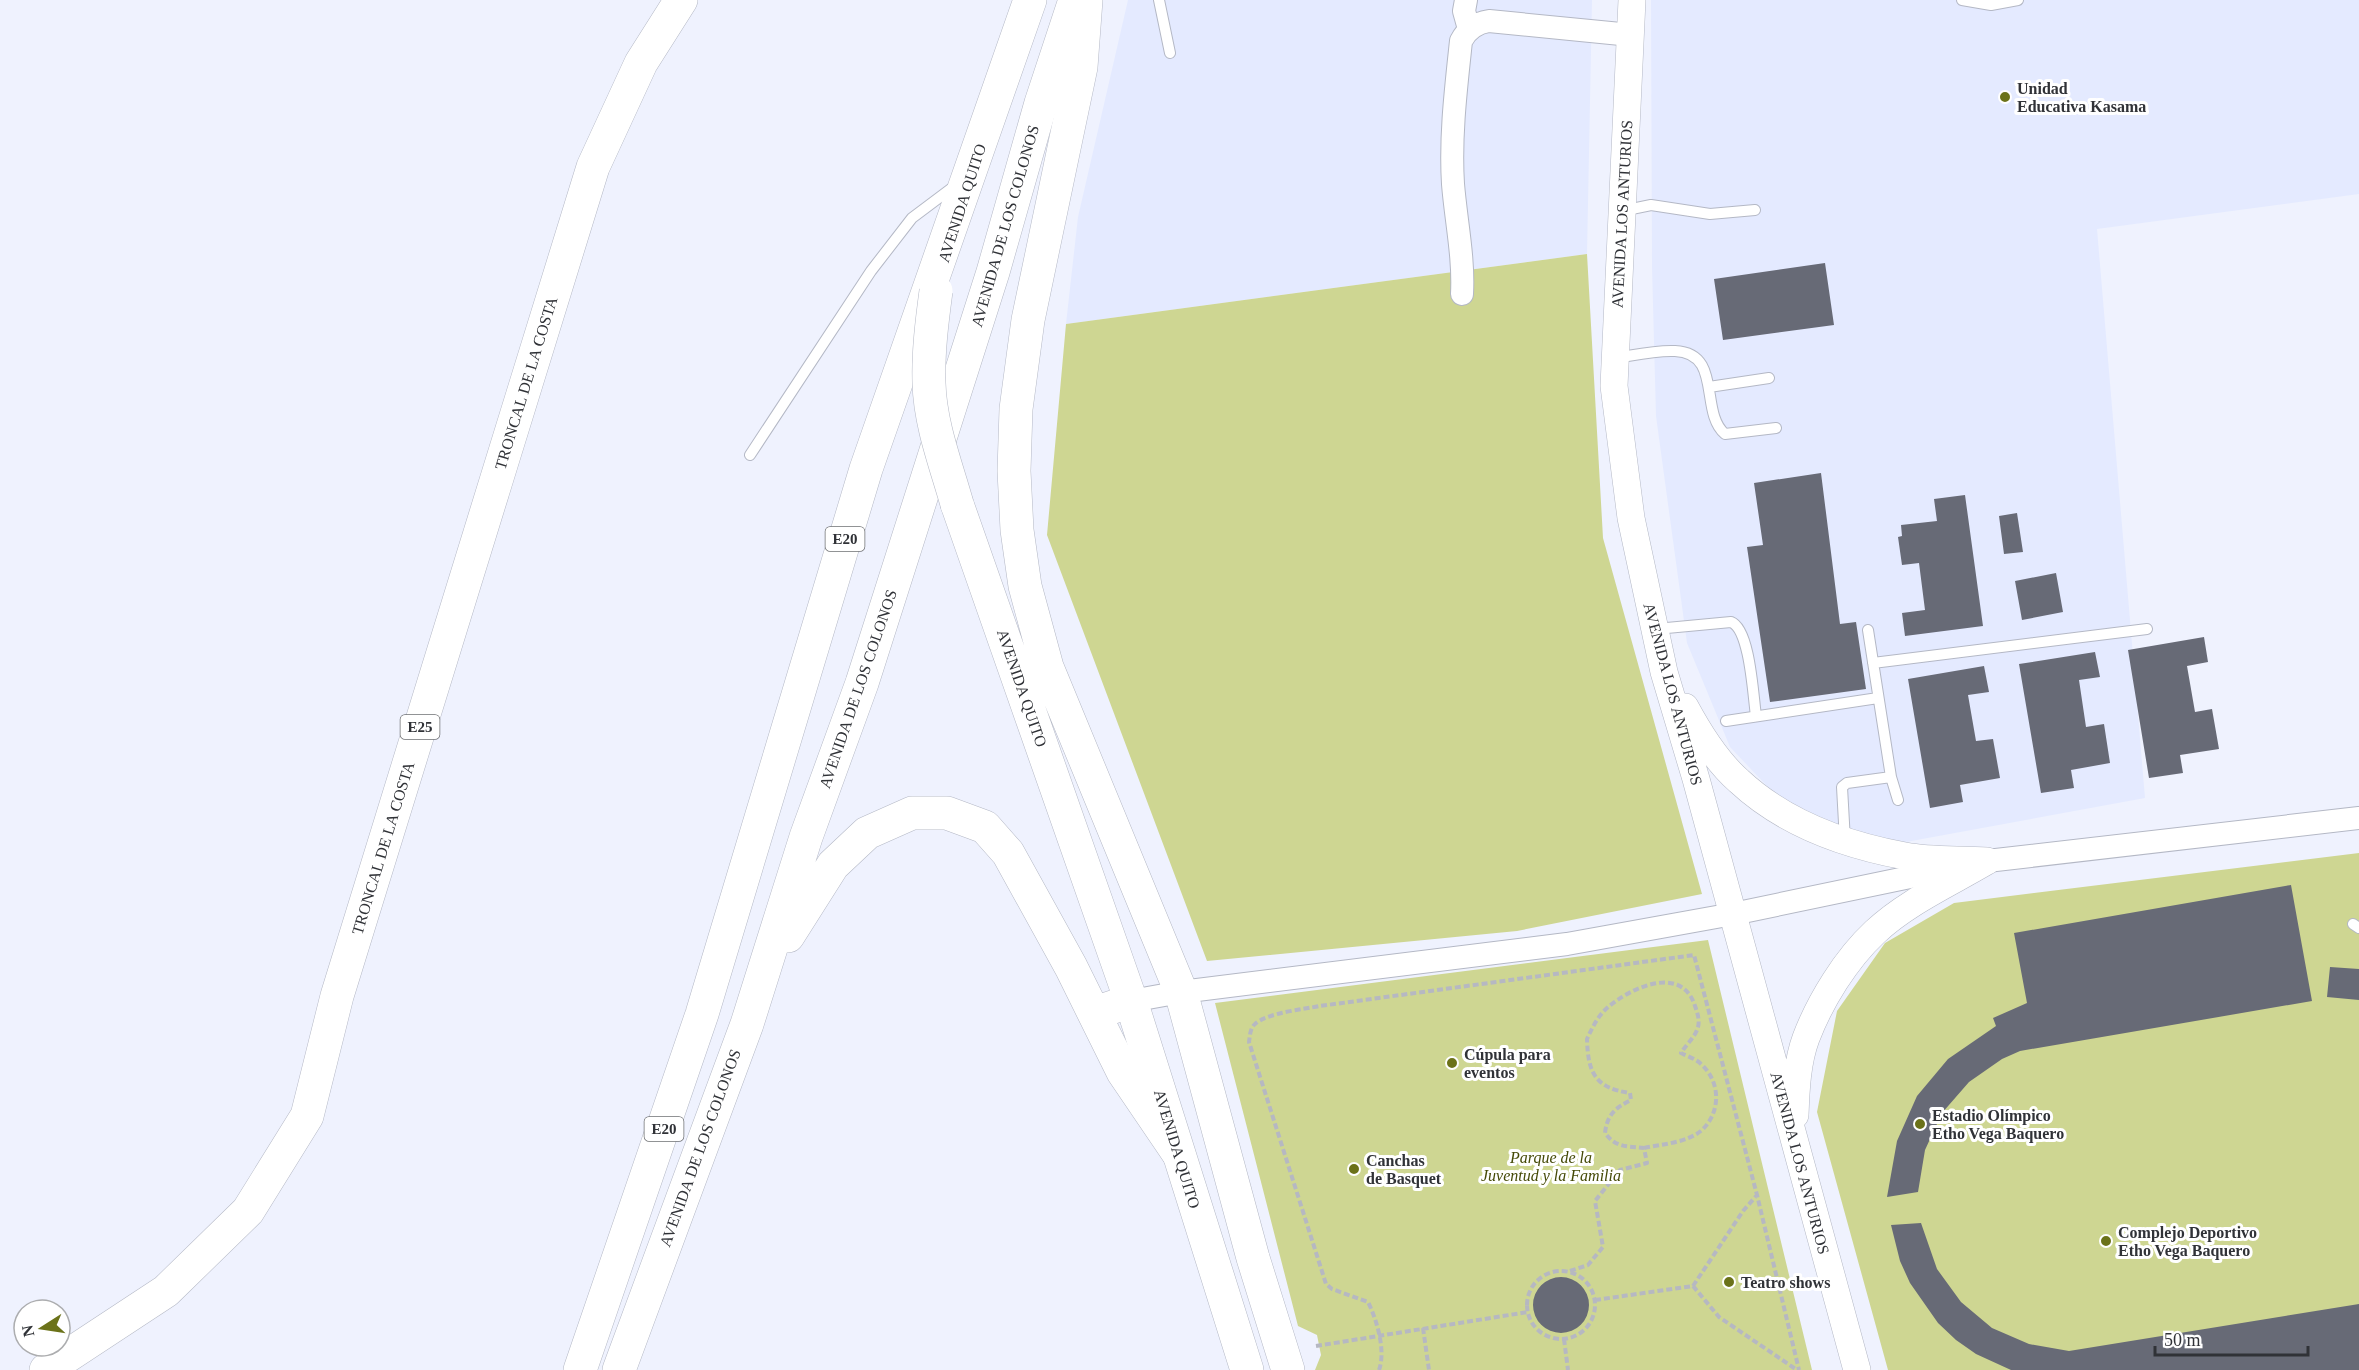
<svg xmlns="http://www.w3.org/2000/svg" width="2359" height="1370" font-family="'Times New Roman',serif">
  <rect width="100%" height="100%" fill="#eff2fe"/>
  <path fill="#e4eaff" d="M 1128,0 L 1592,0 L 1587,254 L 1066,324 L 1078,217 Z
    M 1651,0 L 2359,0 L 2359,194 L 2097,229 L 2145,798 L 1895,844 L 1832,832 L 1783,803 L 1730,747 L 1687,643 L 1656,416 L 1652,267 Z"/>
  <path fill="#ced692" d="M 1587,254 L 1603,538 L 1702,894 L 1517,931 L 1207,961 L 1047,535 L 1066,324 Z
    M 2359,853 L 2359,1370 L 1888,1370 L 1817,1112 L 1837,1011 L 1885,943 L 1954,903 Z
    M 1708,940 L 1812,1370 L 1315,1370 L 1321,1355 L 1317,1335 L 1298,1326 L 1215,1003 Z"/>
  <path fill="#676a76" d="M 1825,263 L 1834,325 L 1723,340 L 1714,279 Z
    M 1821,473 L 1840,624 L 1856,622 L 1866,689 L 1770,702 L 1747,547 L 1763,545 L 1754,483 Z
    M 1965,495 L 1983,626 L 1905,636 L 1902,613 L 1925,610 L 1919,563 L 1902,565 L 1898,537 L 1902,536 L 1901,525 L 1937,521 L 1934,499 Z
    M 2017,513 L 2023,552 L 2004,554 L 1999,516 Z
    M 2056,573 L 2063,612 L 2022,620 L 2015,581 Z
    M 2204,637 L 2208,662 L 2187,666 L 2195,712 L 2212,709 L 2219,749 L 2180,755 L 2183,773 L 2149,778 L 2128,650 Z
    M 2095,652 L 2100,677 L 2079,680 L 2086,727 L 2104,724 L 2110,763 L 2071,770 L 2074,788 L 2041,793 L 2019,664 Z
    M 1984,666 L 1989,692 L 1968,695 L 1976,741 L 1993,739 L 2000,778 L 1960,785 L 1963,802 L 1930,808 L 1908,679 Z
    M 2291,885 L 2312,1001 L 2020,1051 L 2002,1059 L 1969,1082 L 1942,1113 L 1925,1150 L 1918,1192 L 1887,1197 L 1897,1141 L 1917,1096 L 1948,1059 L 1996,1026 L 1993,1018 L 2027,1003 L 2014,933 Z
    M 2330,967 L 2359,969 L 2359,1000 L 2327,997 Z
    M 1921,1223 L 1937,1269 L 1961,1302 L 1992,1328 L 2029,1344 L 2069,1351 L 2359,1304 L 2359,1370 L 2011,1370 L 1976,1354 L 1956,1340 L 1938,1323 L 1910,1283 L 1900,1261 L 1891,1225 Z
    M1533 1305a28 28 0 1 1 56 0a28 28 0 1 1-56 0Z"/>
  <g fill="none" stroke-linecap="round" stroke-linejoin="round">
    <defs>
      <path id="service" d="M 1159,0 L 1170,53
        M 1962,0 L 1991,5 L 2018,0
        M 1622,211 L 1651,205 L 1710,214 L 1755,210
        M 1616,358 C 1635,355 1656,350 1675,351 C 1723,353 1699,412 1725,434 L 1776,428
        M 1709,387 L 1769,378
        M 750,455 L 871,271 L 912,218 L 956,185
        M 1656,629 L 1731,622 C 1750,629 1753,695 1756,716
        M 1868,630 L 1891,777 L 1898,800
        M 1873,663 L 2147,629
        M 1726,721 L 1878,698
        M 1845,841 L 1842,787 L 1847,783 L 1891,777
        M 2353,924 L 2359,928"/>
      <path id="minor" d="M 1466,0 L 1464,11 L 1469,29
        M 1462,294 C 1464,257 1456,221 1453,184 C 1450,137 1456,88 1461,41 C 1467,29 1476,23 1489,21 L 1631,35
        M 1131,1001 L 1181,992 L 1567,944 L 1733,914 L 1987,861 L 2359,818"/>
      <path id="tertiary" d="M 1632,0 L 1614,386 L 1631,518 L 1664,672 L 1696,779 L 1857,1370
        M 1685,707 C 1699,733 1717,762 1739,781 C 1784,823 1845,845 1905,856 C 1931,861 1960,859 1987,861
        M 1795,1115 C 1796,1090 1797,1062 1806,1038 C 1820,1001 1846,959 1875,932 C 1907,902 1950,883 1987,861"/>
      <path id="primary" d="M 1086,0 L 1081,67 L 1028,320 L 1016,409 L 1014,471 L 1017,530 L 1025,586 L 1047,667 L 1181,992 L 1253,1258 L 1288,1370
        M 957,504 L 1131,1001 L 1247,1370
        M 46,1370 L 166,1291 L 248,1211 L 307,1116 L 337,996 L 593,167 L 641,63 L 681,0"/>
      <path id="trunk" d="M 788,936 L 833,865 L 867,833 L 912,813 L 947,813 L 985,827 L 1008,853 L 1071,967 L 1123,1072 L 1178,1153
        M 1095,1013 L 1131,1001
        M 580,1370 L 702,1014 L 866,469 L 1030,0
        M 619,1370 L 747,1024 L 806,837 L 862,683 L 993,272 L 1041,103 L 1075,0"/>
    </defs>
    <use href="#service" stroke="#b4b8c5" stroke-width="12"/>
    <use href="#minor" stroke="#b4b8c5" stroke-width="24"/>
    <use href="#tertiary" stroke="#b4b8c5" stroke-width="28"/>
    <use href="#primary" stroke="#b4b8c5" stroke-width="34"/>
    <use href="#trunk" stroke="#b4b8c5" stroke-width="34"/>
    <path stroke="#b6b8c2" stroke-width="4" stroke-dasharray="6 3" stroke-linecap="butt" d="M1527 1305a34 34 0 1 1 68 0a34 34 0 1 1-68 0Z
      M 1570,1271 L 1588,1265 L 1603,1247 L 1595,1201 L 1620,1170 L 1647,1163 L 1644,1148 C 1627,1146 1616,1148 1605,1133 C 1607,1115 1615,1108 1631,1100 L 1630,1093 C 1595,1088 1588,1073 1587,1039 C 1592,1028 1598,1016 1607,1008 C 1630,988 1679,965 1694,1003 C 1697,1012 1701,1021 1697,1030 C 1694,1038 1685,1046 1681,1053 C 1687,1056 1696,1059 1701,1064 C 1721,1082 1721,1112 1702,1130 C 1687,1143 1662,1144 1644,1148
      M 1693,1286 L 1719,1317 L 1797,1370
      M 1595,1300 L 1693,1286 L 1743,1211 L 1757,1195 L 1799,1370
      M 1423,1328 L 1429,1370
      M 1564,1339 L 1568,1370
      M 1316,1346 L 1528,1312
      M 1379,1370 C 1386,1351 1377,1320 1368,1302 L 1332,1289 L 1326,1284 L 1249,1042 C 1250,1036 1250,1028 1255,1024 C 1266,1013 1305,1009 1320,1006 L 1694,955 L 1757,1195"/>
    <use href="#service" stroke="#fff" stroke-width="10"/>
    <use href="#minor" stroke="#fff" stroke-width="22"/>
    <use href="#tertiary" stroke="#fff" stroke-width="27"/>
    <use href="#primary" stroke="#fff" stroke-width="33"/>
    <use href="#trunk" stroke="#fff" stroke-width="33"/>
    <defs>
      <path id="primary-bridge" d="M 936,291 C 932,321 928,352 929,383 C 930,424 946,465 957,504"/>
    </defs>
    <use href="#primary-bridge" stroke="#b4b8c5" stroke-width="34" stroke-linecap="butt"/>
    <use href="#primary-bridge" stroke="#fff" stroke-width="33"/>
  </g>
  <g fill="#6b7219" stroke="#fff" stroke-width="2">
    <circle cx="2005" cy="97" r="6"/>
    <circle cx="1452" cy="1063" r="6"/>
    <circle cx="1920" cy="1124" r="6"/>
    <circle cx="1354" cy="1169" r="6"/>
    <circle cx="2106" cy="1241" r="6"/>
    <circle cx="1729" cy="1282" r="6"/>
  </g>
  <g text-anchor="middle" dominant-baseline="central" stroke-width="6" stroke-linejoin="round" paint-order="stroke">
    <g fill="#fff" stroke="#6e7073" stroke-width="1.5">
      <rect x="825.5" y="527" width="39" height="24" rx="4.5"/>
      <rect x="400.5" y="715" width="39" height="24" rx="4.5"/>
      <rect x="644.5" y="1117" width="39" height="24" rx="4.5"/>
    </g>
    <g font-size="15" font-weight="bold" fill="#303237">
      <text x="845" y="539">E20</text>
      <text x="420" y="727">E25</text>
      <text x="664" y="1129">E20</text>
    </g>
    <g font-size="16" font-weight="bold" fill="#303237" stroke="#fff" text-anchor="start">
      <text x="2017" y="88">Unidad<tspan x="2017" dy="18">Educativa Kasama</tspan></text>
      <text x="1464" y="1054">Cúpula para<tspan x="1464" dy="18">eventos</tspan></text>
      <text x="1932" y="1115">Estadio Olímpico<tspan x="1932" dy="18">Etho Vega Baquero</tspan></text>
      <text x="1366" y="1160">Canchas<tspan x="1366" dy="18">de Basquet</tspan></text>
      <text x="2118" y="1232">Complejo Deportivo<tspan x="2118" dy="18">Etho Vega Baquero</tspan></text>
      <text x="1741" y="1282">Teatro shows</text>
    </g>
    <g font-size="16" fill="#303237" stroke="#fff">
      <text transform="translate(962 203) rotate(-72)">AVENIDA QUITO</text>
      <text transform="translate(1622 214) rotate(-87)">AVENIDA LOS ANTURIOS</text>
      <text transform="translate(1005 226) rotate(-74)">AVENIDA DE LOS COLONOS</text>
      <text transform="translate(526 383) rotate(-73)">TRONCAL DE LA COSTA</text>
      <text transform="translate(1022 688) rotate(71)">AVENIDA QUITO</text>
      <text transform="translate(858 689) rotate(-71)">AVENIDA DE LOS COLONOS</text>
      <text transform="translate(1673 694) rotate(75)">AVENIDA LOS ANTURIOS</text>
      <text transform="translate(383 848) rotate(-73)">TRONCAL DE LA COSTA</text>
      <text transform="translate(700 1148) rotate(-70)">AVENIDA DE LOS COLONOS</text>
      <text transform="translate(1177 1149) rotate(73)">AVENIDA QUITO</text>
      <text transform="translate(1800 1163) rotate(75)">AVENIDA LOS ANTURIOS</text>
    </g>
    <g font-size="16" font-style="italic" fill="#454a07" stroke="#fff">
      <text x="1551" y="1157">Parque de la<tspan x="1551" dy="18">Juventud y la Familia</tspan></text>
    </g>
  </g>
  <g transform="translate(42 1328) rotate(258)"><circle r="28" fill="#ffffff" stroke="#acadaf" stroke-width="1.5"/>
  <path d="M0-4.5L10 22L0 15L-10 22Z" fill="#6b7219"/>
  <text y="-9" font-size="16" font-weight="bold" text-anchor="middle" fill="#303237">N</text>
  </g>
  <path d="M2155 1346v9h153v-9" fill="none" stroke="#303237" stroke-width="3"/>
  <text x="2164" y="1346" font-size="18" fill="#303237" stroke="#ffffff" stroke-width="4.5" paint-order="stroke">50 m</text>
</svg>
